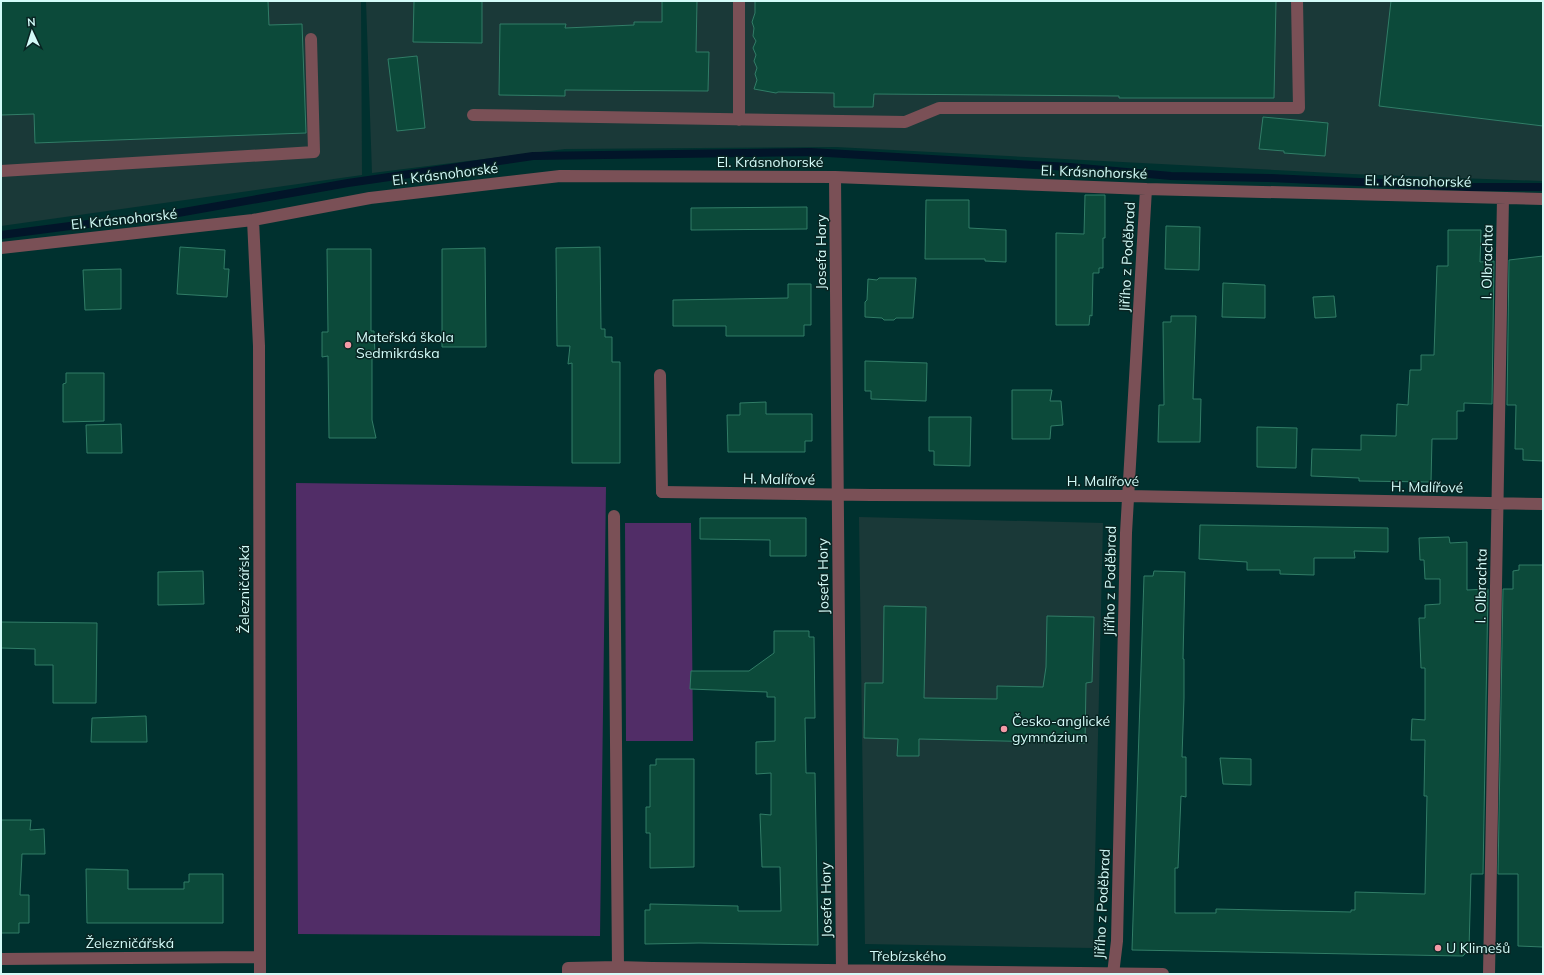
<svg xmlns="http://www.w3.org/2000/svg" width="1544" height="975" font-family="Mulish,sans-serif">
  <rect width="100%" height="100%" fill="#00312f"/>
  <path fill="#1a3938" d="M 1,1 L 361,1 L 362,175 L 1,226 Z
    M 366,1 L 1543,1 L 1543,181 L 1352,174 L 836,147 L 565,149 L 372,173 Z
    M 859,517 L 1103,523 L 1093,948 L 865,944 Z"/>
  <path fill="#512d67" d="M 296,483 L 606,487 L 600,936 L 298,934 Z
    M 625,523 L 691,523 L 693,741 L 626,741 Z"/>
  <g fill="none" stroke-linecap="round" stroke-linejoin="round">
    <path stroke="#021529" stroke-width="8" d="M 1,235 L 70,226 L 161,216 L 348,183 L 533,156 L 810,152 L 1070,167 L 1171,176 L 1269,178 L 1470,187 L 1543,187"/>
  </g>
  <path fill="#0c4a3a" stroke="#317d67" d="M 1,1 L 268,1 L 269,25 L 302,24 L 306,133 L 35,143 L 34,114 L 1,115 Z
    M 414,1 L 482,1 L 482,43 L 413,42 Z
    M 662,1 L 697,1 L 696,52 L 709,52 L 708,91 L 565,90 L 565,96 L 499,95 L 500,24 L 566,24 L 565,28 L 634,25 L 634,22 L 662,22 Z
    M 755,1 L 1276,1 L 1274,98 L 1119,98 L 1119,96 L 874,94 L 873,107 L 834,107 L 834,93 L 778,92 L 776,93 L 754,89 L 757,80 L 755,74 L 757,68 L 754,61 L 756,55 L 753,48 L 756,41 L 753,36 L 754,28 L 752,22 L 755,13 Z
    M 1391,1 L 1543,1 L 1543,126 L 1379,106 Z
    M 417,56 L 425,128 L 397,131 L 388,59 Z
    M 1263,117 L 1328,123 L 1325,156 L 1284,153 L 1284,151 L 1259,149 Z
    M 1085,195 L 1105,195 L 1105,238 L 1103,238 L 1103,268 L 1099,268 L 1099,273 L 1093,273 L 1092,316 L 1090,315 L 1089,325 L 1056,325 L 1056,233 L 1084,234 Z
    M 926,200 L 969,200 L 969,228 L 1006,230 L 1006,262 L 985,261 L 985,259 L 925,259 Z
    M 807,207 L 807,229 L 691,230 L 691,208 Z
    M 1166,226 L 1200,227 L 1199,270 L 1165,269 Z
    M 1448,230 L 1481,230 L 1480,262 L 1494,261 L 1492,404 L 1464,403 L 1464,411 L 1457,411 L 1457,439 L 1432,439 L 1431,482 L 1359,481 L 1359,478 L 1311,476 L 1312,449 L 1361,450 L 1361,435 L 1396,436 L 1397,404 L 1408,405 L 1410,370 L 1421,370 L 1421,355 L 1434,355 L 1437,266 L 1448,266 Z
    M 180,247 L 225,250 L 224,269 L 229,269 L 227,297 L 177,294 Z
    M 600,247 L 601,329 L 605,329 L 605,337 L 612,337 L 612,362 L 620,362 L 620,463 L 572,463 L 572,363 L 568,364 L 570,346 L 557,346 L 556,248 Z
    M 485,248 L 486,347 L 442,347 L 442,249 Z
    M 327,249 L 371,249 L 371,331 L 374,331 L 375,356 L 372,356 L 372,420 L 376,438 L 329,438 L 328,356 L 322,357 L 322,332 L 328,332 Z
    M 1543,256 L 1543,461 L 1523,460 L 1523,449 L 1515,449 L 1516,405 L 1507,405 L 1509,260 Z
    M 121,269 L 121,309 L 85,310 L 83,270 Z
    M 879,278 L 916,278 L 913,318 L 896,318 L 894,320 L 884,320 L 882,318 L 865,317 L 865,302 L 867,300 L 868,279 L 877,280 Z
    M 1223,283 L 1265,285 L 1265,318 L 1222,317 Z
    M 788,284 L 811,284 L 811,325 L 804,325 L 804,336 L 726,336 L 726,326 L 673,326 L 673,300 L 788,298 Z
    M 1334,296 L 1336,317 L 1315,318 L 1313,297 Z
    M 1171,316 L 1196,316 L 1193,399 L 1201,399 L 1200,442 L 1158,442 L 1159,405 L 1164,405 L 1163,322 L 1171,322 Z
    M 865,361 L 927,363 L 926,401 L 871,399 L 871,391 L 865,391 Z
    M 66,373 L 104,373 L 104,421 L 63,422 L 63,384 L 66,383 Z
    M 1012,390 L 1052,390 L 1050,401 L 1061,401 L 1063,425 L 1051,426 L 1050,439 L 1012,439 Z
    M 766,402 L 766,414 L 812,414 L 812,441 L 805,441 L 805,452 L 728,452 L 727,415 L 740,415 L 740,403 Z
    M 929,417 L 971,417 L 970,466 L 934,465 L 934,451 L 929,451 Z
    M 121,424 L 122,453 L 87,453 L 86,425 Z
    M 1257,427 L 1297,428 L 1296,468 L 1257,467 Z
    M 700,518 L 806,518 L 806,556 L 770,556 L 770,540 L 700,539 Z
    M 1200,525 L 1388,528 L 1388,552 L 1354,551 L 1355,558 L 1314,558 L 1314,575 L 1280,574 L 1280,570 L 1247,570 L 1247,562 L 1199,559 Z
    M 1449,537 L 1450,543 L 1467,542 L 1467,590 L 1488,589 L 1483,874 L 1471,874 L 1469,949 L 1463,956 L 1132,950 L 1144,576 L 1153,576 L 1154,571 L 1185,572 L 1183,659 L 1184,659 L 1184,698 L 1182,757 L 1186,757 L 1186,797 L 1181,796 L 1178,868 L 1175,868 L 1175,913 L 1216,913 L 1216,909 L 1351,912 L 1351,910 L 1355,910 L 1355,892 L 1425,894 L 1427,796 L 1424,796 L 1425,740 L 1411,740 L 1412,719 L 1425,720 L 1425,668 L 1421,668 L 1419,618 L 1425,618 L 1425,605 L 1440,604 L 1440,579 L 1425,579 L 1424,560 L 1420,560 L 1419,538 Z
    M 1519,565 L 1543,565 L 1543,947 L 1518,946 L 1518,874 L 1498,874 L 1503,589 L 1513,589 L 1513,571 L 1519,570 Z
    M 203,571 L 204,604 L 158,605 L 158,572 Z
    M 884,606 L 926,607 L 924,698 L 997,699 L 997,686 L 1043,687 L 1046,667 L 1047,616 L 1094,617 L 1092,682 L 1086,683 L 1085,743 L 919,739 L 919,756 L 897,756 L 898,739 L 864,738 L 865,683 L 883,683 Z
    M 1,622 L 97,623 L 96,703 L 53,703 L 53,665 L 35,665 L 35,649 L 1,648 Z
    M 774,631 L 809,631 L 809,637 L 814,637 L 815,718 L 805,718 L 806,773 L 815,773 L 818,945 L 699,943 L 645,944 L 645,910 L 650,910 L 650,904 L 738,906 L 738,911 L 781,911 L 780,867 L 762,867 L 760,814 L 771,815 L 771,773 L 756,774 L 756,742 L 775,741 L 775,697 L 767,697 L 767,692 L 690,689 L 691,671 L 749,671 L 774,653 Z
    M 146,716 L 147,742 L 91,742 L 92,718 Z
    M 1220,758 L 1251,759 L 1251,785 L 1223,784 Z
    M 656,759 L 694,759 L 694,867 L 650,868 L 650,833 L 646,833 L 646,807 L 650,807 L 650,765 L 656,765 Z
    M 1,820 L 31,820 L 30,830 L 44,829 L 45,854 L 22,854 L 20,895 L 29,895 L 29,923 L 19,923 L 19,933 L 1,933 Z
    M 86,869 L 128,870 L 128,889 L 184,889 L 184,882 L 189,882 L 189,874 L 223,874 L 223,923 L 87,923 Z"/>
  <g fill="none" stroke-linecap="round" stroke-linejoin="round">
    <path stroke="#7a5056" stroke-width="12" d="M 473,115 L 905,122 L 939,108 L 1299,108 L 1297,1
      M 739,120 L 739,1
      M 1,171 L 314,152 L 311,39
      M 660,375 L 662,492
      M 614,516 L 618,967 L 652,968
      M 568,974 L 568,968 L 618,967"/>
    <path stroke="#7a5056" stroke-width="12" d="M 835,177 L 842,974
      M 253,220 L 259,346 L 260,974
      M 1,248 L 253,220 L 370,198 L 560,176 L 835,177 L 1146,189 L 1543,199
      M 662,492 L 871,495 L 1128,496 L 1543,504
      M 1,959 L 260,957
      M 652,968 L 1163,974
      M 1113,974 L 1117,941 L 1126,533 L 1146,189
      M 1489,974 L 1503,198"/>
  </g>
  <g fill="#f49aa6" stroke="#092523" stroke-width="1.5">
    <circle cx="348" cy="345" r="4"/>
    <circle cx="1004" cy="729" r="4"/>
    <circle cx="1438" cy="948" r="4"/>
  </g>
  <g text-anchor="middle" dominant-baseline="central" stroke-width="3" stroke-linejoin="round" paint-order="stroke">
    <g font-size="14" fill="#d3fbf8" stroke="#092523">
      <text x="770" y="162">El. Krásnohorské</text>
      <text transform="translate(1094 172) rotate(2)">El. Krásnohorské</text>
      <text transform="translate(445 174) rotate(-7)">El. Krásnohorské</text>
      <text transform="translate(1418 181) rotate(1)">El. Krásnohorské</text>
      <text transform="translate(124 219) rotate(-6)">El. Krásnohorské</text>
      <text transform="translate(821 252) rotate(-90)">Josefa Hory</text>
      <text transform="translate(1127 257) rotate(-87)">Jiřího z Poděbrad</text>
      <text transform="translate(1487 262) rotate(-89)">I. Olbrachta</text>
      <text transform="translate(779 479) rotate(1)">H. Malířové</text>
      <text x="1103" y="481">H. Malířové</text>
      <text transform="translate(1427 487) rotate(1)">H. Malířové</text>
      <text transform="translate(823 576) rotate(-91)">Josefa Hory</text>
      <text transform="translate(1110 581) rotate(-89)">Jiřího z Poděbrad</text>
      <text transform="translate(1481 586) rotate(-89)">I. Olbrachta</text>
      <text transform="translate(244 589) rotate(-90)">Železničářská</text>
      <text transform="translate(826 900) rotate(-91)">Josefa Hory</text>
      <text transform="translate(1102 904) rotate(-87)">Jiřího z Poděbrad</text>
      <text x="130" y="943">Železničářská</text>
      <text x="908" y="956">Třebízského</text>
    </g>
    <g font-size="14" fill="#d3fbf8" stroke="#092523" text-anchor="start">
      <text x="356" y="337">Mateřská škola<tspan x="356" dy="16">Sedmikráska</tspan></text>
      <text x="1012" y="721">Česko-anglické<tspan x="1012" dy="16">gymnázium</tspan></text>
      <text x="1446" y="948">U Klimešů</text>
    </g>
  </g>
  <rect width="1544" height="975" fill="none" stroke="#d3fbf8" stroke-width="4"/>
  <g transform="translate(32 32) rotate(356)" stroke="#092523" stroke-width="3" paint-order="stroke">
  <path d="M0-3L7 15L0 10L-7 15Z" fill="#d3fbf8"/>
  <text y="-6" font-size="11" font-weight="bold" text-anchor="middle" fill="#d3fbf8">N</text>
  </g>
</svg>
